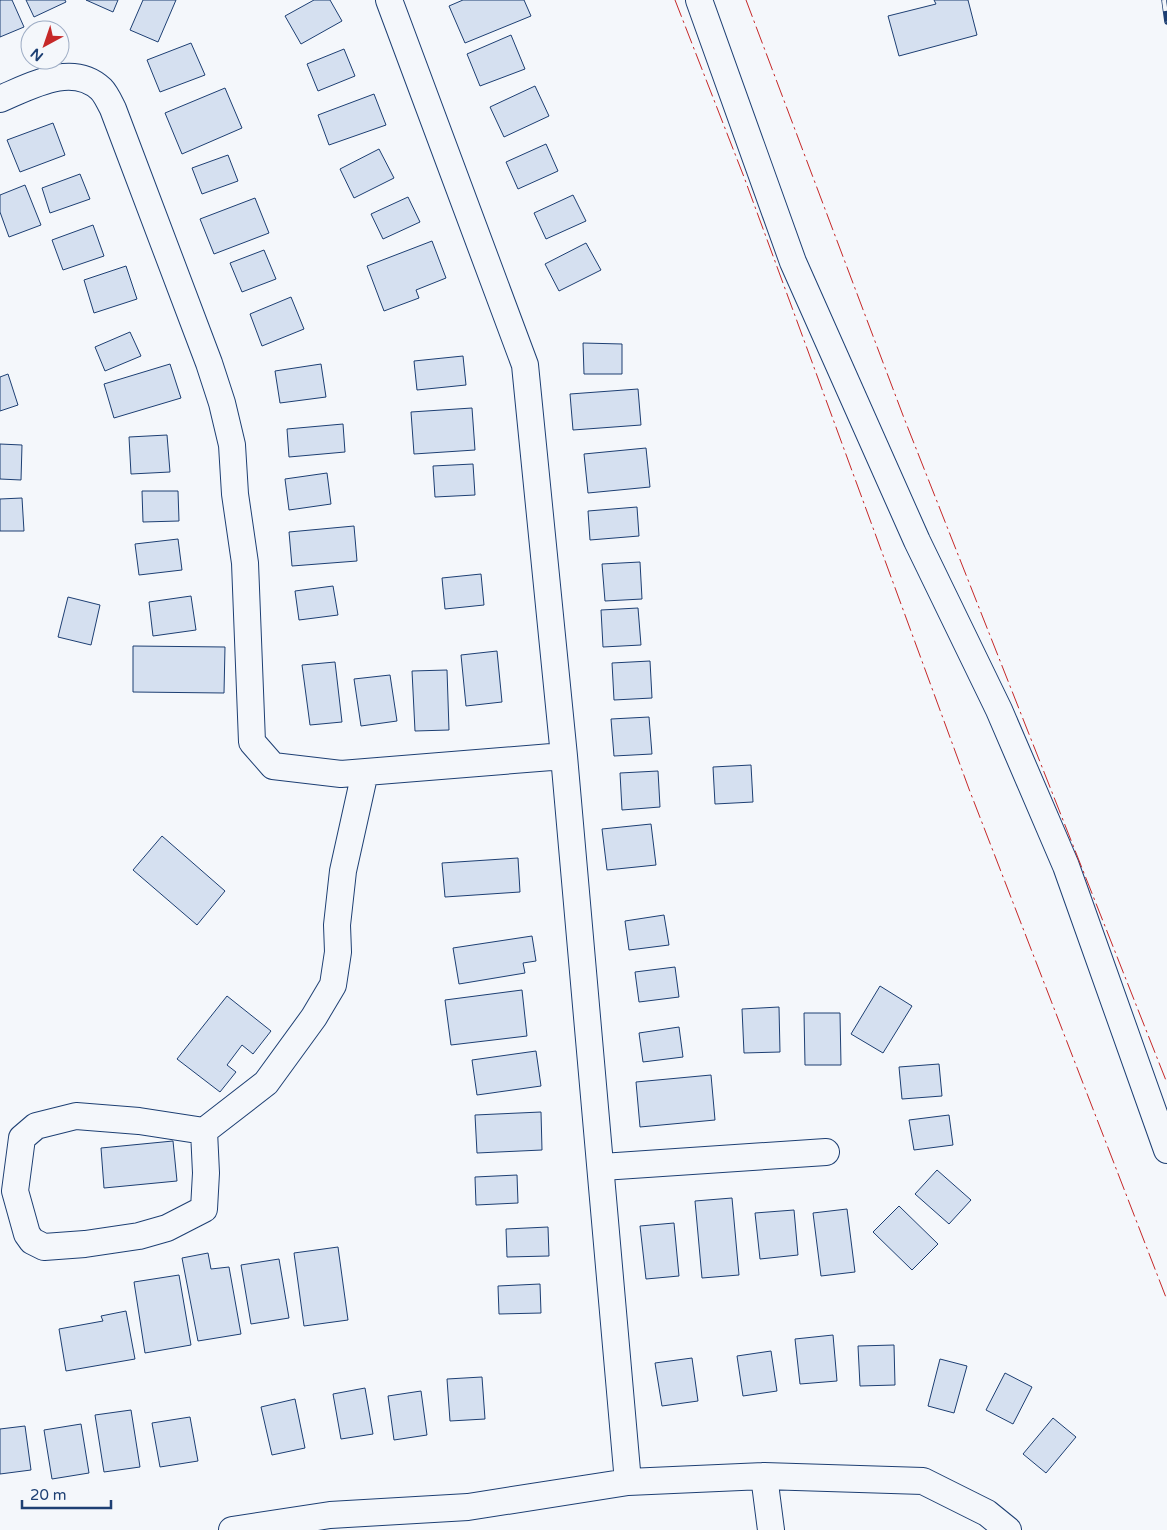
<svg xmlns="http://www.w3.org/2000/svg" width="1167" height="1530" font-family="'Varela Round',sans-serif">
  <rect width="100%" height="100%" fill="#f4f7fb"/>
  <path fill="#d5e0f0" stroke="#1d3f73" d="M 0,0 L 12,0 L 24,27 L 0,37 Z
    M 26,0 L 65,0 L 66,2 L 34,17 Z
    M 86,0 L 118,0 L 113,12 Z
    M 143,0 L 176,0 L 158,42 L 130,30 Z
    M 314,0 L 330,0 L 342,21 L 301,44 L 285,16 Z
    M 463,0 L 524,0 L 531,16 L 465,43 L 449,6 Z
    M 934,0 L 968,0 L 977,35 L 899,56 L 888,16 L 936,4 Z
    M 511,35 L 525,69 L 480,86 L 467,54 Z
    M 191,43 L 205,75 L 160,92 L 147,60 Z
    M 344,49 L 355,76 L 318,91 L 307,64 Z
    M 535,86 L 549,116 L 504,137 L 490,107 Z
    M 225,88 L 242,128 L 182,154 L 165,113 Z
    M 374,94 L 386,125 L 329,145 L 318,115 Z
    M 53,123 L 65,155 L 20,172 L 7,140 Z
    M 546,144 L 558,171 L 518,189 L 506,162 Z
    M 379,149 L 394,178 L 354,198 L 340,169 Z
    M 228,155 L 238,181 L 202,194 L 192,168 Z
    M 80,174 L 90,199 L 50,213 L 42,188 Z
    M 25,185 L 41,225 L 9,237 L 0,212 L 0,195 Z
    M 573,195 L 586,221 L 546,239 L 534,213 Z
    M 408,197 L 420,222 L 383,239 L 371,214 Z
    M 255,198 L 269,233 L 214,254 L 200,219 Z
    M 93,225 L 104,256 L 63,270 L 52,240 Z
    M 432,241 L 446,278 L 416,290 L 419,298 L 384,311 L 367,266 Z
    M 586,243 L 601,270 L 559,291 L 545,264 Z
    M 264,250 L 276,279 L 242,292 L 230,263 Z
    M 126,266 L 137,299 L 94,313 L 84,280 Z
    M 291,297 L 304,329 L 262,346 L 250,314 Z
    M 130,332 L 141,356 L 105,371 L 95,347 Z
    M 583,343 L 622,344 L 622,374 L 584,374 Z
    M 463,356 L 466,385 L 417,390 L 414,361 Z
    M 170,364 L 181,398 L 114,418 L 104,384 Z
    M 321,364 L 326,397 L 280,403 L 275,371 Z
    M 8,374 L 18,405 L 0,411 L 0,377 Z
    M 638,389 L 641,425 L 573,430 L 570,394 Z
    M 472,408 L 475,450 L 414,454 L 411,412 Z
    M 343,424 L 345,452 L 289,457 L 287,429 Z
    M 167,435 L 170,472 L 131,474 L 129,437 Z
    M 0,444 L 22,445 L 21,480 L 0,479 Z
    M 646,448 L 650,487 L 588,493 L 584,454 Z
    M 473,464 L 475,495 L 435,497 L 433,466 Z
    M 327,473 L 331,504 L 289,510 L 285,479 Z
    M 142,491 L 178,491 L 179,521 L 143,522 Z
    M 22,498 L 24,531 L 0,531 L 0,499 Z
    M 637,507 L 639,536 L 590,540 L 588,511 Z
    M 354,526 L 357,561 L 292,566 L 289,532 Z
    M 178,539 L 182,570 L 139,575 L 135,544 Z
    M 640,562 L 642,599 L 605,601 L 602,564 Z
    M 481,574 L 484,605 L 445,609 L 442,578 Z
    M 333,586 L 338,615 L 299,620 L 295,591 Z
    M 191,596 L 196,630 L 153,636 L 149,602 Z
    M 68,597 L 100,605 L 91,645 L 58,637 Z
    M 638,608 L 641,645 L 603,647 L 601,610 Z
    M 133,646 L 225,647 L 224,693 L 133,692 Z
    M 497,651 L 502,702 L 466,706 L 461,655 Z
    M 650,661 L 652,698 L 614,700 L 612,663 Z
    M 335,662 L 342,722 L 310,725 L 302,665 Z
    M 447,670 L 449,730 L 415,731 L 412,671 Z
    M 390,675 L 397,721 L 361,726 L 354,679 Z
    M 649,717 L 652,754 L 614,756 L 611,719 Z
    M 751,765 L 753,802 L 715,804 L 713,767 Z
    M 658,771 L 660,807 L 622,810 L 620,773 Z
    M 651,824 L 656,865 L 607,870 L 602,829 Z
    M 162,836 L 225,891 L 197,925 L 133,870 Z
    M 518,858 L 520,892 L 445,897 L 442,863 Z
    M 664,915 L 669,945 L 629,950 L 625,921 Z
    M 532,936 L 536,961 L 523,963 L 525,973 L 459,984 L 453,948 Z
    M 675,967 L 679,997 L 639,1002 L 635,972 Z
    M 880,986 L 912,1006 L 883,1053 L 851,1034 Z
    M 522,990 L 527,1036 L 451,1045 L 445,1000 Z
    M 227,996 L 271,1031 L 253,1054 L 242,1045 L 227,1065 L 236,1072 L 220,1092 L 177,1059 Z
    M 779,1007 L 780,1052 L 744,1053 L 742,1009 Z
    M 804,1013 L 840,1013 L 841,1065 L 805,1065 Z
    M 679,1027 L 683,1057 L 643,1062 L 639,1033 Z
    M 536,1051 L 541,1086 L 477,1095 L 472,1060 Z
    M 939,1064 L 942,1096 L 902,1099 L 899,1067 Z
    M 711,1075 L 715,1120 L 640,1127 L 636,1082 Z
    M 541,1112 L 542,1150 L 477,1153 L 475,1115 Z
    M 949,1115 L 953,1145 L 914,1150 L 909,1120 Z
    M 173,1141 L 177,1181 L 104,1188 L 101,1148 Z
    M 937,1170 L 971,1200 L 949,1224 L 915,1194 Z
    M 517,1175 L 518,1203 L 476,1205 L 475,1177 Z
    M 732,1198 L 739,1275 L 702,1278 L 695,1201 Z
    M 899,1206 L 938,1244 L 912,1270 L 873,1232 Z
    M 847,1209 L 855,1272 L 821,1276 L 813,1213 Z
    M 794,1210 L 798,1255 L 760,1259 L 755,1213 Z
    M 674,1223 L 679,1276 L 646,1279 L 640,1226 Z
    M 548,1227 L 549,1256 L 507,1257 L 506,1229 Z
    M 338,1247 L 348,1320 L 304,1326 L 294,1253 Z
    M 208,1253 L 211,1269 L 229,1267 L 241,1334 L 198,1341 L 182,1258 Z
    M 279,1259 L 289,1318 L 251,1324 L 241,1265 Z
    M 179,1275 L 191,1345 L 145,1353 L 134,1282 Z
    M 540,1284 L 541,1313 L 499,1314 L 498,1286 Z
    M 126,1311 L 135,1359 L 66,1371 L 59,1329 L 103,1321 L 101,1316 Z
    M 833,1335 L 837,1381 L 800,1384 L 795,1339 Z
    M 894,1345 L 895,1385 L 860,1386 L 858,1346 Z
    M 771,1351 L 777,1391 L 743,1396 L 737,1356 Z
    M 692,1358 L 698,1401 L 662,1406 L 655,1363 Z
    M 940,1359 L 967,1366 L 954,1413 L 928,1406 Z
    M 1005,1373 L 1032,1387 L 1013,1424 L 986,1410 Z
    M 482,1377 L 485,1419 L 450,1421 L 447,1379 Z
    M 365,1388 L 373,1434 L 341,1439 L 333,1394 Z
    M 421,1391 L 427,1435 L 394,1440 L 388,1396 Z
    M 295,1399 L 305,1448 L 272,1455 L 261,1407 Z
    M 131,1410 L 140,1467 L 104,1472 L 95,1415 Z
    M 190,1417 L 198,1461 L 160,1467 L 152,1423 Z
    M 1053,1418 L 1076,1437 L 1046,1473 L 1023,1454 Z
    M 81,1424 L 89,1473 L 52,1479 L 44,1430 Z
    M 25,1426 L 31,1470 L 0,1474 L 0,1429 Z"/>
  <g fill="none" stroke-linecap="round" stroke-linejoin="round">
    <defs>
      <path id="street" d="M 389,0 L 525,365 L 564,756 L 628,1482
        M 699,0 L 793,262 L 917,541 L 999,710 L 1066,866 L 1167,1150
        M 0,99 C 31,86 72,62 101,89 C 106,94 110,103 113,109 L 209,363 L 222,403 L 232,445 L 235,494 L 245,563 L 252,742 L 273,766 L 341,774 L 564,756
        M 76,1116 L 139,1121 L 204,1131 L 206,1173 L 204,1209 L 167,1228 L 139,1236 L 85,1244 L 44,1247 L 32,1241 L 27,1234 L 15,1191 L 22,1138 L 36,1126 Z
        M 204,1131 L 266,1083 L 314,1017 L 333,985 L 338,952 L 337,925 L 343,871 L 365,772
        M 602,1167 L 826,1152
        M 764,1476 L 771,1530
        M 232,1530 L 330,1515 L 468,1507 L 628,1482 L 764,1476 L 923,1481 L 987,1513 L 1008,1530"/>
    </defs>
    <use href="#street" stroke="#1d3f73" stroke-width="28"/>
    <use href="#street" stroke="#f4f7fb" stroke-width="26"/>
    <defs>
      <path id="rail" d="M 1164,0 L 1167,22"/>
    </defs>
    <use href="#rail" stroke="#1d3f73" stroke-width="5.5"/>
    <use href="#rail" stroke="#f4f7fb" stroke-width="4" stroke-dasharray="11" stroke-linecap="butt"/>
    <path stroke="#c62828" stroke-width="1" stroke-dasharray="18 4 2.5 4" stroke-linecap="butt" d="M 675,0 L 744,177 L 969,789 L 1167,1300
      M 746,0 L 904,418 L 1167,1083"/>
  </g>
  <g transform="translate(45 45) rotate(220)"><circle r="24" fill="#f4f7fb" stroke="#9eadc5"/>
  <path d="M0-4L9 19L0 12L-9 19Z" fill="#c62828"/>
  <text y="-8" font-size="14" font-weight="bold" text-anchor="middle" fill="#1d3f73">N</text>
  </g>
  <path d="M22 1500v8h89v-8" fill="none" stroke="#1d3f73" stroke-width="2.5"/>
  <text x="30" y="1500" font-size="15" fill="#1d3f73" stroke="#f4f7fb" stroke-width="4" paint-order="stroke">20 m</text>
</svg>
